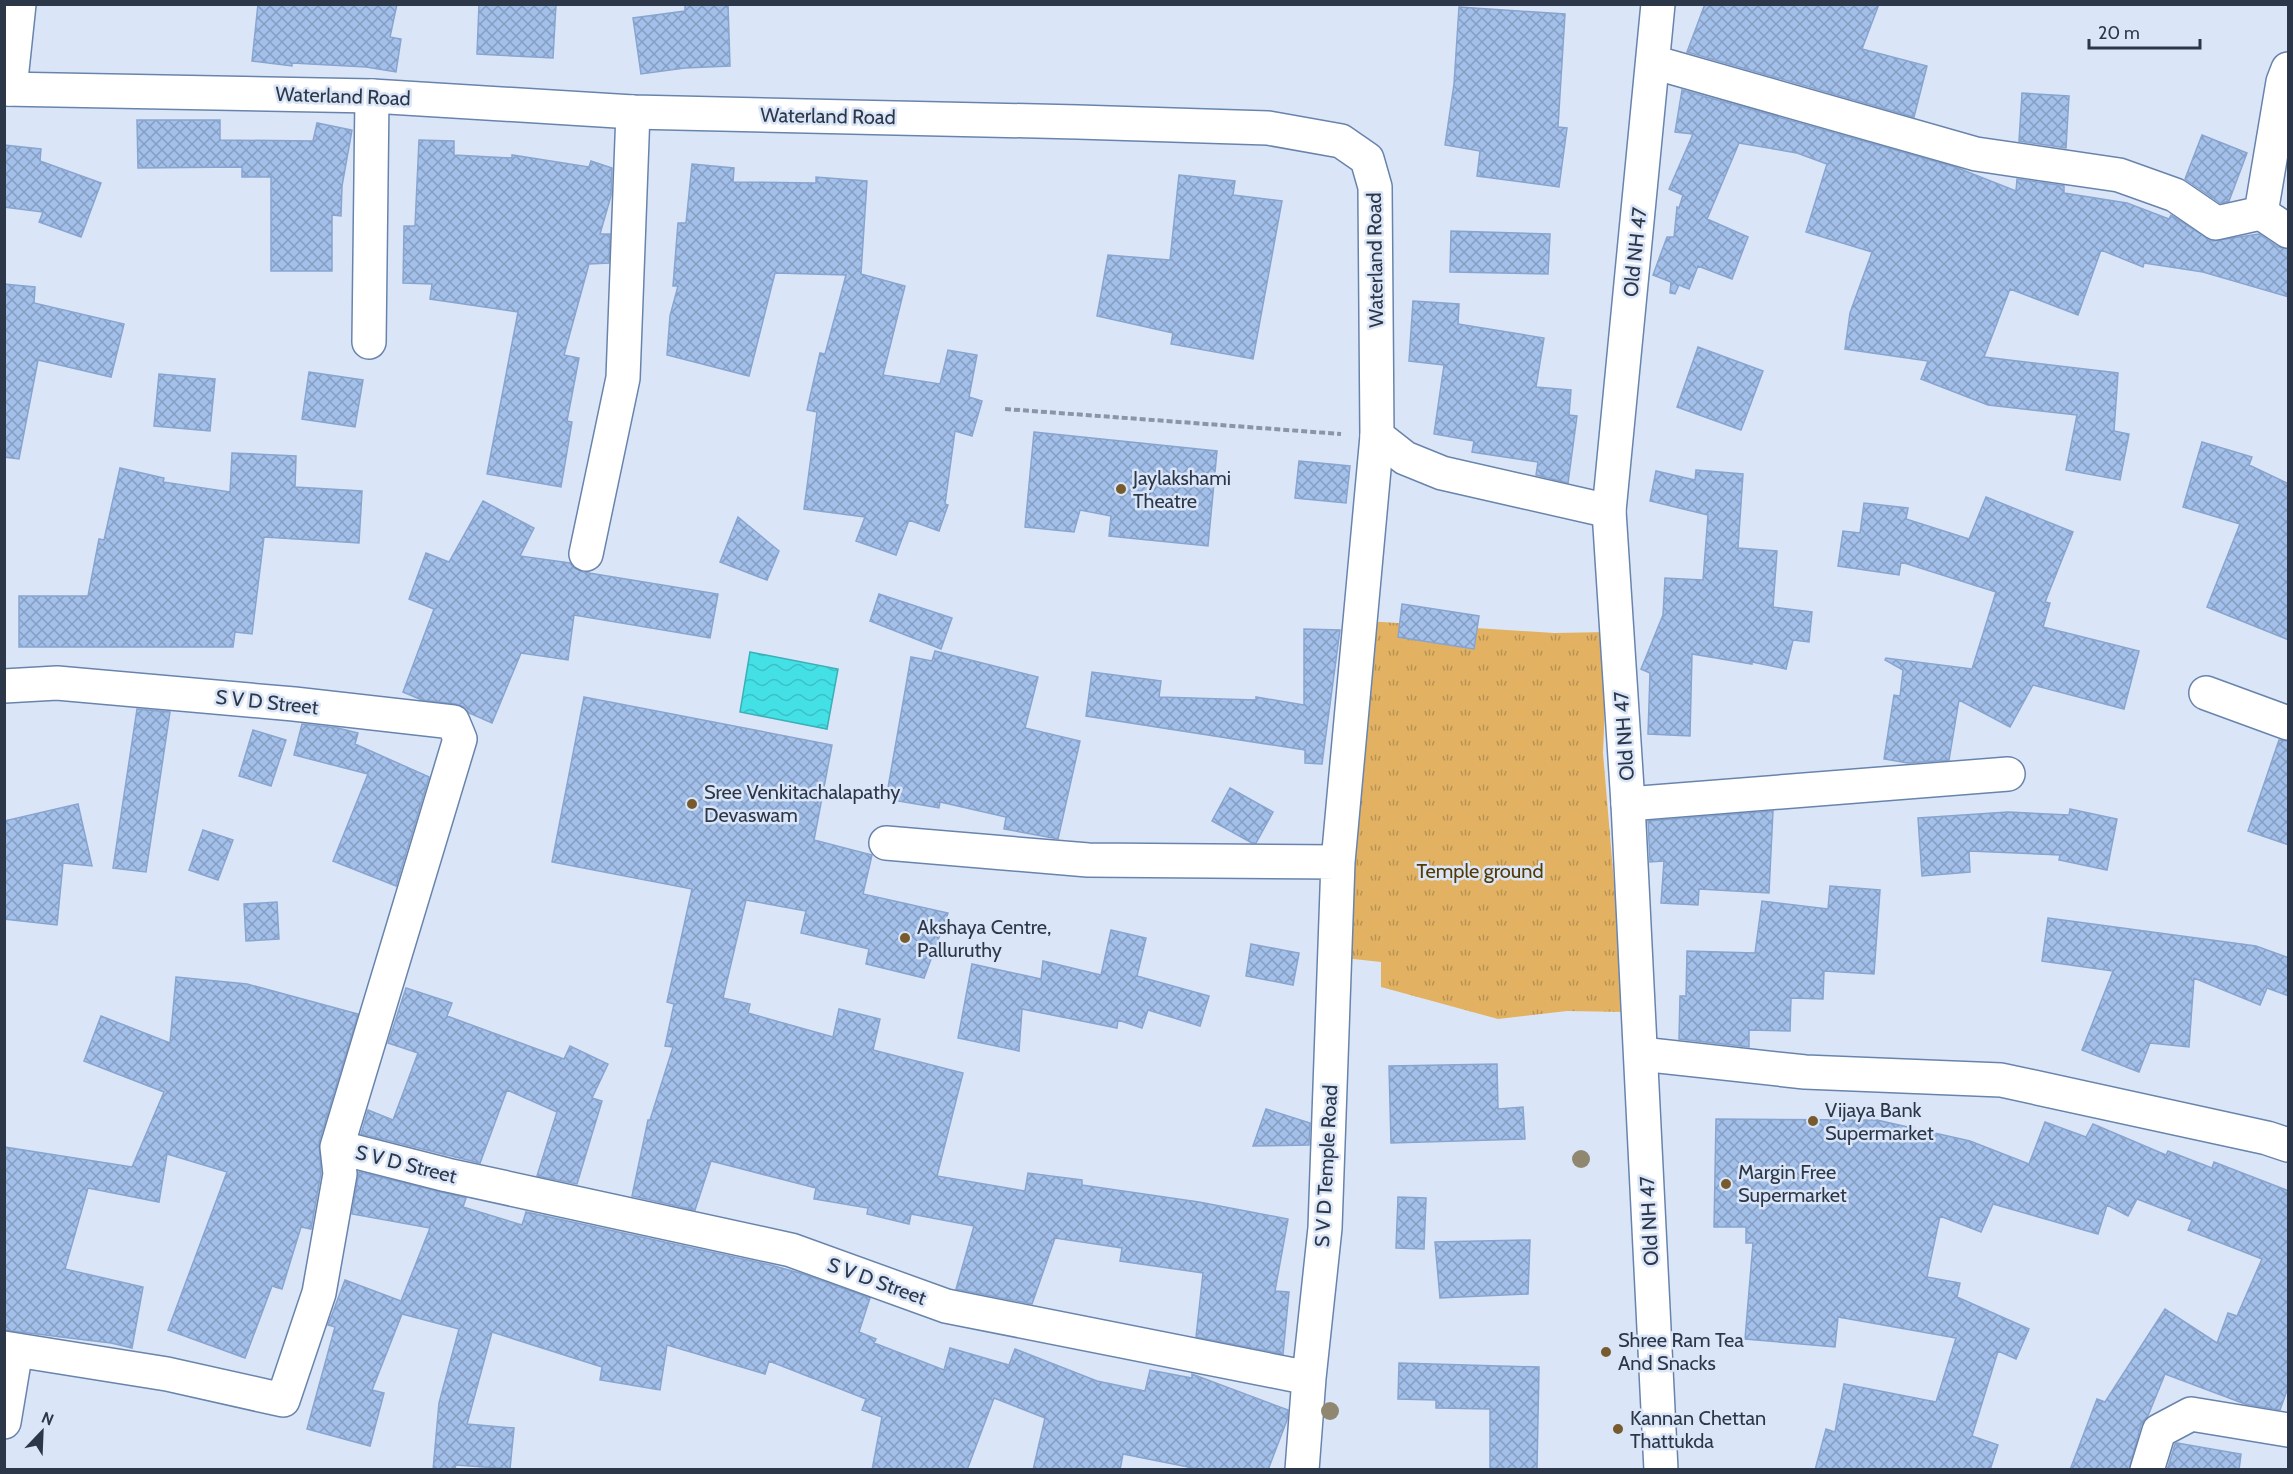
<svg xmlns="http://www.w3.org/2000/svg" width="2293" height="1474" font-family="Cabin,sans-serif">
  <defs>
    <pattern id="park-tufts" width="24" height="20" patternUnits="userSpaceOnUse" patternTransform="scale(1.5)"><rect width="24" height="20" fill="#e2b262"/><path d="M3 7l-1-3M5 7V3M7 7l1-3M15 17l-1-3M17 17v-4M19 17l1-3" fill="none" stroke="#b79253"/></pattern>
    <pattern id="water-waves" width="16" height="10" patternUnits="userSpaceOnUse" patternTransform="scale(1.5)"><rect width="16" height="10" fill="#43e0e5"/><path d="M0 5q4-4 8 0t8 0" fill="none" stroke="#3bc1c6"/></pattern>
    <pattern id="building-cross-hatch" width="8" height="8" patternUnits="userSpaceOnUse" patternTransform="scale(1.5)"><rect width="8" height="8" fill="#a3c0eb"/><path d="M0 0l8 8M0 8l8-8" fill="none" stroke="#859dc0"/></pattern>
  </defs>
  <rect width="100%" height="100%" fill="#dae6f8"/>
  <path fill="url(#park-tufts)" d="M 1351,620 L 1554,633 L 1608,632 L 1603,753 L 1625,1012 L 1567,1011 L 1498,1019 L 1381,987 L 1381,962 L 1344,958 Z"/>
  <path fill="url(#water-waves)" stroke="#3caeb6" stroke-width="1.5" d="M 750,652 L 838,669 L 827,729 L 740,712 Z"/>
  <path fill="url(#building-cross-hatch)" stroke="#89a5cf" stroke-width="1.5" d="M 258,4 L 397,4 L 390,37 L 401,39 L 396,72 L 366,67 L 292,63 L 292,66 L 252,61 Z
    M 479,4 L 556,4 L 553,58 L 477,54 Z
    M 685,4 L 728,4 L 730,66 L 685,68 L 641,74 L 633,18 L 685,11 Z
    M 1705,4 L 1879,4 L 1862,49 L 1927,66 L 1914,117 L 1687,52 Z
    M 1459,7 L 1565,14 L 1558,127 L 1567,128 L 1559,187 L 1477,176 L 1480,151 L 1445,145 L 1454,84 Z
    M 1682,90 L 1955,167 L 2016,191 L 2017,179 L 2064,186 L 2064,193 L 2127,203 L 2169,219 L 2171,215 L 2212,241 L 2259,234 L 2278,247 L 2289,249 L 2289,297 L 2203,272 L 2144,263 L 2143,267 L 2101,250 L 2078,315 L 2010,289 L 1984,357 L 2118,373 L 2114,431 L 2129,434 L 2120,480 L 2066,470 L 2077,415 L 1988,405 L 1921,379 L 1928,361 L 1845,349 L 1850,313 L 1872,252 L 1806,232 L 1827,164 L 1797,153 L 1739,143 L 1707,219 L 1748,237 L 1732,279 L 1698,266 L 1689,289 L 1679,285 L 1675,294 L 1670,293 L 1671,282 L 1653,275 L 1667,237 L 1674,237 L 1677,207 L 1679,208 L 1683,195 L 1669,189 L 1693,134 L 1675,132 Z
    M 2022,93 L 2069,96 L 2066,148 L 2019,141 Z
    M 137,120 L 220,120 L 220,140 L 313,141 L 317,123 L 352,130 L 342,186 L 341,216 L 332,215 L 332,271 L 271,271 L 271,177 L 242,177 L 242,167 L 138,168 Z
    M 2202,135 L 2247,153 L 2229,201 L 2220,203 L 2185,179 Z
    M 419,140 L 454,141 L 454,155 L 512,158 L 512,155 L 589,167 L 591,161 L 612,168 L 611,196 L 600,234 L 610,234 L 609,263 L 589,264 L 564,355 L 579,358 L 567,421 L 572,422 L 561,487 L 487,474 L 518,312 L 430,299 L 432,284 L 403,283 L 404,226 L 415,226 Z
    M 4,145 L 41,149 L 40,161 L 101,183 L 81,237 L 39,222 L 43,212 L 4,207 Z
    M 692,164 L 734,168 L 733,182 L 816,183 L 816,177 L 867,181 L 861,274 L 905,286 L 883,375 L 940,384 L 948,350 L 977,355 L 969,397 L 982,401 L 972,436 L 955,431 L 945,504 L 948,505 L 939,531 L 909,520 L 896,555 L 856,541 L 865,517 L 804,509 L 817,412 L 807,410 L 820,353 L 825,354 L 846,275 L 775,273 L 749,376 L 667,355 L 670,316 L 678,286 L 673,286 L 678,223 L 686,223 Z
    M 1179,175 L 1235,181 L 1233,195 L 1282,201 L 1253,359 L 1171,344 L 1173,333 L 1097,316 L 1108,255 L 1170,260 Z
    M 1451,231 L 1550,234 L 1548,274 L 1450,272 Z
    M 4,284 L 35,287 L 34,303 L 124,324 L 111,377 L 38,360 L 19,459 L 4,457 Z
    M 1413,301 L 1459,304 L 1458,324 L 1544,338 L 1536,387 L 1571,390 L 1569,415 L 1577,416 L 1568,483 L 1536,475 L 1538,462 L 1472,452 L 1474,441 L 1434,434 L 1444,365 L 1409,361 Z
    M 1698,347 L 1763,371 L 1741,430 L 1677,407 Z
    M 309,372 L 363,380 L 355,427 L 302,419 Z
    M 159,374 L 215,379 L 210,431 L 154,426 Z
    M 1034,432 L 1217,451 L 1208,546 L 1109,536 L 1111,516 L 1080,510 L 1074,532 L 1025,527 Z
    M 2202,442 L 2252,457 L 2249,465 L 2289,484 L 2289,640 L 2207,607 L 2240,524 L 2183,507 Z
    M 232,453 L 296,456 L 295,487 L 362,491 L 359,543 L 264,537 L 252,634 L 235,632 L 233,647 L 19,647 L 19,596 L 88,596 L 99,539 L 104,540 L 120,468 L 164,478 L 163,482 L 230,492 Z
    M 1299,461 L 1350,466 L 1346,503 L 1295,498 Z
    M 1696,470 L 1743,474 L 1738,548 L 1777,551 L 1773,607 L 1812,612 L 1809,642 L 1793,640 L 1786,669 L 1752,662 L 1752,664 L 1692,654 L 1690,736 L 1648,734 L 1650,673 L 1641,669 L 1663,615 L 1665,578 L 1703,580 L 1708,515 L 1650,501 L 1656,471 L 1695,480 Z
    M 1986,497 L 2073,532 L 2045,602 L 2050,603 L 2043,627 L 2139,651 L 2124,709 L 2033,685 L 2010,727 L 1959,700 L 1949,760 L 1908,763 L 1884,759 L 1894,695 L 1900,696 L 1903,670 L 1885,660 L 1886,658 L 1972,669 L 1996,592 L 1901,562 L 1899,575 L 1838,566 L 1843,531 L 1860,533 L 1864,503 L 1908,508 L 1906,519 L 1969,539 Z
    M 483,501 L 534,528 L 520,556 L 570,563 L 574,568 L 583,572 L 718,594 L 710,638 L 574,615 L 568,660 L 521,653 L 492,723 L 469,713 L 464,707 L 456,704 L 422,700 L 403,692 L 434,609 L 409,599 L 426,553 L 449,562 Z
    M 738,517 L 779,551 L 767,580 L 720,562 Z
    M 879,594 L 952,618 L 941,649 L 870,621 Z
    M 1402,604 L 1479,616 L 1474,649 L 1398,637 Z
    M 1304,629 L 1340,630 L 1322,764 L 1305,763 L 1305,750 L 1086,716 L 1092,672 L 1161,681 L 1159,697 L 1256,700 L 1256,697 L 1304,705 Z
    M 935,651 L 1038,677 L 1025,728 L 1080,741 L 1058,839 L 1004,829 L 1006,817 L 940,802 L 939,808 L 886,799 L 911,657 L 932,661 Z
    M 584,697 L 832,745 L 814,840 L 872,855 L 863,894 L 948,913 L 924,978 L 866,964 L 869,949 L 801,933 L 806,911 L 746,900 L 723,998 L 750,1004 L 748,1013 L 833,1037 L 839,1009 L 880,1019 L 873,1050 L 963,1073 L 937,1176 L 1025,1191 L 1028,1173 L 1082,1180 L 1082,1185 L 1199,1202 L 1288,1219 L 1275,1291 L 1289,1292 L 1283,1354 L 1196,1337 L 1203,1273 L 1120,1261 L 1122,1248 L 1055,1238 L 1032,1304 L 956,1289 L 974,1226 L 911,1214 L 909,1224 L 867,1214 L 868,1208 L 814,1199 L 816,1188 L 711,1161 L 695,1210 L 632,1196 L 648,1120 L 650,1120 L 673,1047 L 665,1046 L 674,1004 L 667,1002 L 692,889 L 552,862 Z
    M 137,709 L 170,712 L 146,872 L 113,868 Z
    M 302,724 L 338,728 L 358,733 L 355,744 L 429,777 L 396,886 L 333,861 L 368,774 L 294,755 Z
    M 253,730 L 286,740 L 271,786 L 239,776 Z
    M 2279,740 L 2289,741 L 2289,845 L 2248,831 Z
    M 1230,788 L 1273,812 L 1256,843 L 1252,843 L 1212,821 Z
    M 78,804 L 92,866 L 63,863 L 57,925 L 4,919 L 4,821 Z
    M 2070,809 L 2117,819 L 2107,870 L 2059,860 L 2060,855 L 1969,851 L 1970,872 L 1922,876 L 1918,818 L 2008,812 L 2069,815 Z
    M 1773,811 L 1769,893 L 1699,889 L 1698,905 L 1661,903 L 1664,861 L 1650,862 L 1648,821 Z
    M 203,830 L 233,840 L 218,880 L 189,870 Z
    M 1830,886 L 1880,890 L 1874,974 L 1824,971 L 1823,999 L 1791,998 L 1790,1031 L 1749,1030 L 1749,1047 L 1679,1039 L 1680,996 L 1686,996 L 1687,951 L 1755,953 L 1762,901 L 1828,909 Z
    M 277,902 L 279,939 L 246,941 L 244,904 Z
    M 2048,918 L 2256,946 L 2289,958 L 2289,996 L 2267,988 L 2260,1005 L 2194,978 L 2189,1047 L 2150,1043 L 2139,1072 L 2082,1050 L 2113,971 L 2042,961 Z
    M 1111,930 L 1146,938 L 1137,976 L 1209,996 L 1200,1026 L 1148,1010 L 1142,1028 L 1118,1020 L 1117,1028 L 1022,1009 L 1019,1051 L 958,1038 L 972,964 L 1041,979 L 1043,961 L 1101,975 Z
    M 1251,944 L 1299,953 L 1293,985 L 1246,976 Z
    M 176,977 L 247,984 L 358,1014 L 319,1142 L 321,1173 L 311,1229 L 301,1227 L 282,1289 L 272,1286 L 245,1358 L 168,1330 L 227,1172 L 167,1154 L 159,1202 L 88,1188 L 65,1269 L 143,1287 L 132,1348 L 111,1343 L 4,1330 L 4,1147 L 132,1167 L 164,1092 L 84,1061 L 101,1016 L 170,1043 Z
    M 406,988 L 452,1003 L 447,1016 L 564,1059 L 570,1046 L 608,1064 L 592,1098 L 602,1101 L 577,1184 L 537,1176 L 557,1112 L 507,1090 L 480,1163 L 361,1134 L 368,1110 L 393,1120 L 418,1053 L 388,1043 Z
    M 1497,1064 L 1498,1109 L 1523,1107 L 1525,1139 L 1391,1143 L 1389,1066 Z
    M 1266,1109 L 1310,1123 L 1309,1145 L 1253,1146 Z
    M 1716,1119 L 1877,1120 L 1970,1141 L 2029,1164 L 2045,1122 L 2086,1137 L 2093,1124 L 2166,1155 L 2168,1151 L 2212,1168 L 2214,1162 L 2289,1191 L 2289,1385 L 2280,1410 L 2245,1404 L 2165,1374 L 2147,1418 L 2141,1425 L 2129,1470 L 2070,1470 L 2097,1399 L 2105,1402 L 2165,1309 L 2217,1343 L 2228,1313 L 2237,1316 L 2262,1259 L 2188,1230 L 2192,1220 L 2137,1199 L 2128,1216 L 2107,1205 L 2098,1234 L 1993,1204 L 1981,1232 L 1940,1216 L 1927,1277 L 1960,1283 L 1957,1297 L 2029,1329 L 2016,1359 L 1998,1351 L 1972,1436 L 1998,1445 L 1990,1470 L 1815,1470 L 1826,1429 L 1835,1432 L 1844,1384 L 1936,1402 L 1956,1338 L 1838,1317 L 1835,1347 L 1745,1339 L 1753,1243 L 1746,1243 L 1746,1227 L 1714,1227 Z
    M 359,1172 L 466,1198 L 463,1207 L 522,1225 L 526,1212 L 771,1265 L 803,1274 L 870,1298 L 859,1332 L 876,1339 L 874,1343 L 944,1370 L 950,1348 L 1009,1365 L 1015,1349 L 1097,1381 L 1145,1391 L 1150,1370 L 1192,1378 L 1192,1374 L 1288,1410 L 1287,1420 L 1268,1470 L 1203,1470 L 1123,1454 L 1120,1470 L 1033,1470 L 1045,1418 L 994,1398 L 967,1470 L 872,1470 L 882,1417 L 862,1410 L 866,1399 L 769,1361 L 765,1374 L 667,1345 L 660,1390 L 600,1380 L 602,1367 L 492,1332 L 467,1424 L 514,1428 L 510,1469 L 456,1465 L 454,1470 L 433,1470 L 439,1403 L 459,1329 L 402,1314 L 372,1390 L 384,1393 L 370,1446 L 307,1429 L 335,1327 L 328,1325 L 345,1280 L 401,1301 L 430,1228 L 352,1214 Z
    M 1398,1197 L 1426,1198 L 1424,1249 L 1396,1248 Z
    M 1530,1240 L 1528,1294 L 1440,1298 L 1435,1242 Z
    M 1399,1363 L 1539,1367 L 1537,1470 L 1490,1468 L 1490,1409 L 1436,1408 L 1436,1400 L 1398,1399 Z
    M 2177,1443 L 2241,1454 L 2239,1470 L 2167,1470 L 2175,1444 Z"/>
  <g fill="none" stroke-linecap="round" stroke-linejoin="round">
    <defs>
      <path id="street" d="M 1653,62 L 1976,154 L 2119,175 L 2175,195 L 2216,223 L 2261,213
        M 2288,69 L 2283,82 L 2261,213 L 2288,231
        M 10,89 L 19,4
        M 369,342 L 372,96
        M 586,554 L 623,378 L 633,112
        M 4,686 L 57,683 L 294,704 L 453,722 L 460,739 L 337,1147 L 340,1174 L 319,1293 L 283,1400 L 167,1374 L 4,1348
        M 2206,693 L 2288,723
        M 1628,804 L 2008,774
        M 886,843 L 1088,860 L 1338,862
        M 1641,1054 L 1805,1072 L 2001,1080 L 2267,1138 L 2288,1145
        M 337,1147 L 447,1175 L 791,1250 L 946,1306 L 1309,1378
        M 4,1422 L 16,1350
        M 1302,1470 L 1309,1378 L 1325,1228 L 1338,862 L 1377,436
        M 2147,1470 L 2159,1431 L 2191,1414 L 2288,1430"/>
      <path id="secondary" d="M 4,89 L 372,96 L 633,112 L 1078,122 L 1268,128 L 1341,141 L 1367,159 L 1375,187 L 1377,436 L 1405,458 L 1442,473 L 1609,511"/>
      <path id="primary" d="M 1658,4 L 1609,511 L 1628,804 L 1661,1470"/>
    </defs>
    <use href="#street" stroke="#6984ac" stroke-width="36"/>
    <use href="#secondary" stroke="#6984ac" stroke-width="36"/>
    <use href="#primary" stroke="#6984ac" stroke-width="36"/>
    <path stroke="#8a96a7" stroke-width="4" stroke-dasharray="6 3" stroke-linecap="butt" d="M 1005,409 L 1341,434"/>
    <use href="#street" stroke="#fff" stroke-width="33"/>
    <use href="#secondary" stroke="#fff" stroke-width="33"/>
    <use href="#primary" stroke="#fff" stroke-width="33"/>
  </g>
  <g fill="#908771">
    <circle cx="1581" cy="1159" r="9"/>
    <circle cx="1330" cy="1411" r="9"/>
  </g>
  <g fill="#775b2e" stroke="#dae6f8" stroke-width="2">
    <circle cx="1121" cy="489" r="6"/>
    <circle cx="692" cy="804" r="6"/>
    <circle cx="905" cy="938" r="6"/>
    <circle cx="1813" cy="1121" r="6"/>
    <circle cx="1726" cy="1184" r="6"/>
    <circle cx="1606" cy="1352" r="6"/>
    <circle cx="1618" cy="1429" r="6"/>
  </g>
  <g text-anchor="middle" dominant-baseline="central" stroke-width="5" stroke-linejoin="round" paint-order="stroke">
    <g font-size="20" fill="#2c3849" stroke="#dae6f8">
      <text transform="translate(343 96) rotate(2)">Waterland Road</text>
      <text transform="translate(828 116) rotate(1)">Waterland Road</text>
      <text transform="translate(1635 252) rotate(-84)">Old NH 47</text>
      <text transform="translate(1375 260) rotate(-91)">Waterland Road</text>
      <text transform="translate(267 702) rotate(6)">S V D Street</text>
      <text transform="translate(1624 736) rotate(-94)">Old NH 47</text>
      <text transform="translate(406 1164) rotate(14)">S V D Street</text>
      <text transform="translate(1326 1166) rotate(-87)">S V D Temple Road</text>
      <text transform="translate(1649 1221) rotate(-93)">Old NH 47</text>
      <text transform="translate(877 1281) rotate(20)">S V D Street</text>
    </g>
    <g font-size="20" fill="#2c3849" stroke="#dae6f8" text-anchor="start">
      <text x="1133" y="478">Jaylakshami<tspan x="1133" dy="23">Theatre</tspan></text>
      <text x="704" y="792">Sree Venkitachalapathy<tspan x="704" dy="23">Devaswam</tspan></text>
      <text x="917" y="927">Akshaya Centre,<tspan x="917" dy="23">Palluruthy</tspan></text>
      <text x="1825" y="1110">Vijaya Bank<tspan x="1825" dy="23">Supermarket</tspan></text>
      <text x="1738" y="1172">Margin Free<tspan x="1738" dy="23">Supermarket</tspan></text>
      <text x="1618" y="1340">Shree Ram Tea<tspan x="1618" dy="23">And Snacks</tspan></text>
      <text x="1630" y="1418">Kannan Chettan<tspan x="1630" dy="23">Thattukda</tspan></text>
    </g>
    <g font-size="20" fill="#543902" stroke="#dae6f8">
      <text x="1480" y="871">Temple ground</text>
    </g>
  </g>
  <rect width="2293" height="1474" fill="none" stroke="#2c3849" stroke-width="12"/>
  <g transform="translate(42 1432) rotate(23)" stroke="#dae6f8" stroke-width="4.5" paint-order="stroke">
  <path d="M0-4.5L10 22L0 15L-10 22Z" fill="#2c3849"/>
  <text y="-9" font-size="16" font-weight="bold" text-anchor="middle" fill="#2c3849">N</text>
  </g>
  <path d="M2089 39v9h111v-9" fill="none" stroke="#2c3849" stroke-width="3"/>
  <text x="2098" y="39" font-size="18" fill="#2c3849" stroke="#dae6f8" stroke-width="4.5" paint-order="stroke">20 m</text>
</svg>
